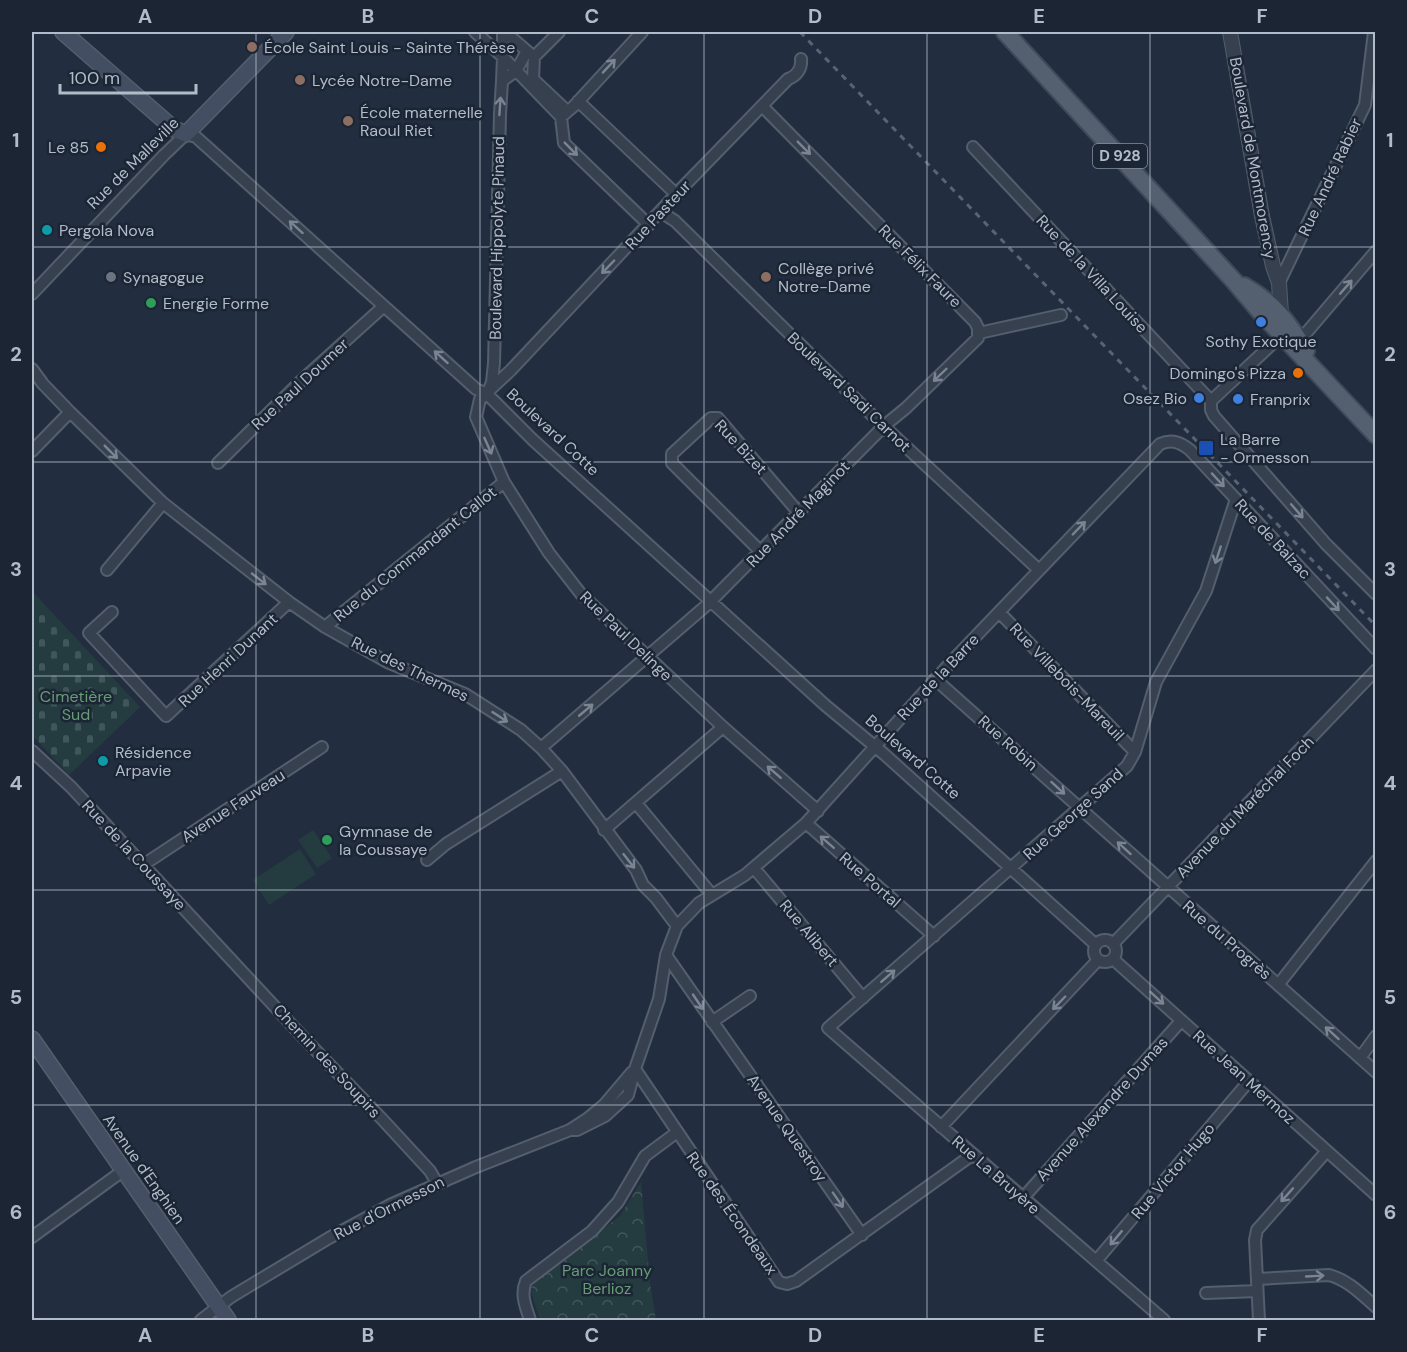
<svg xmlns="http://www.w3.org/2000/svg" width="1407" height="1352" font-family="'DM Sans',sans-serif">
  <defs>
    <pattern id="cemetery-stones" width="16" height="16" patternUnits="userSpaceOnUse" patternTransform="scale(1.5)"><rect width="16" height="16" fill="#243c40"/><path d="M2 7V4a2 2 0 0 1 4 0v3zM10 15v-3a2 2 0 0 1 4 0v3z" fill="#41565a"/></pattern>
    <pattern id="park-crowns" width="20" height="18" patternUnits="userSpaceOnUse" patternTransform="scale(1.5)"><rect width="20" height="18" fill="#243c40"/><path d="M2 6a3 3 0 1 1 6 0M12 15a3 3 0 1 1 6 0" fill="none" stroke="#41565a"/></pattern>
  </defs>
  <rect width="100%" height="100%" fill="#222e3f"/>
  <path fill="#243c40" d="M 313,830 L 332,858 L 317,868 L 298,840 Z
    M 300,849 L 316,874 L 269,905 L 253,880 Z"/>
  <path fill="url(#cemetery-stones)" d="M 32,591 L 140,707 L 69,775 L 32,735 Z"/>
  <path fill="url(#park-crowns)" d="M 641,1182 L 650,1283 L 656,1320 L 540,1320 L 531,1292 L 532,1285 L 620,1216 Z"/>
  <g fill="none" stroke-linecap="round" stroke-linejoin="round">
    <defs>
      <path id="minor" d="M 475,32 L 503,57 L 502,81
        M 503,32 L 503,57 L 561,117 L 564,143 L 649,225
        M 505,32 L 534,57 L 533,79 L 567,111
        M 534,57 L 559,32
        M 801,59 C 802,68 797,76 788,79 L 682,188 L 511,370 L 480,399 L 476,417 L 504,482 L 549,553 L 581,594 L 723,727 L 818,811
        M 516,71 L 527,51
        M 578,101 L 677,195
        M 561,117 L 574,106 L 642,32
        M 973,147 L 1211,401
        M 661,212 L 675,221 L 878,421 L 1039,570
        M 1279,283 L 1365,105 L 1374,32
        M 32,294 L 164,155 L 186,134 L 196,137 L 476,389 L 487,394 L 533,440 L 825,705 L 884,754 L 1096,945
        M 979,333 L 1061,315
        M 1293,341 L 1307,332 L 1376,251
        M 32,369 L 43,384 L 70,412 L 163,503 L 289,602 L 325,627 L 387,662 L 465,694 L 521,730 L 541,748 L 562,771 L 636,870 L 643,885 L 656,898 L 677,926
        M 489,390 L 492,382 L 494,363 L 500,114 L 502,81 L 516,71
        M 1211,401 L 1211,410 L 1214,416 L 1326,544 L 1376,594
        M 1211,401 L 1286,331
        M 32,451 L 70,412
        M 218,463 L 301,381 L 384,306
        M 761,552 L 672,463 L 672,454 L 711,418 L 718,418 L 799,513
        M 107,570 L 163,503
        M 112,612 L 89,633 L 166,716 L 289,602
        M 999,612 L 1135,752
        M 325,627 L 504,482
        M 935,679 L 1376,1072
        M 541,748 L 708,604 L 884,426 L 906,408 L 978,338 L 978,328 L 975,322 L 763,107
        M 32,751 L 71,787 L 96,814 L 301,1035 L 382,1119 L 430,1171 L 437,1183
        M 636,803 L 712,895
        M 806,823 L 934,936
        M 604,830 L 723,727
        M 427,860 L 446,844 L 562,771
        M 143,865 L 322,747
        M 754,868 L 863,998
        M1094 951a11 11 0 1 1 22 0a11 11 0 1 1-22 0Z
        M 1113,944 L 1376,670
        M 666,955 L 862,1235
        M 1113,959 L 1376,1195
        M 1278,985 L 1376,861
        M 712,1022 L 750,996
        M 1360,1058 L 1376,1036
        M 635,1069 L 779,1282 L 787,1284 L 796,1281 L 972,1155
        M 941,1127 L 1098,960
        M 570,1130 L 577,1130 L 605,1116 L 628,1095 L 635,1069 L 659,999 L 666,955 L 677,926 L 699,903 L 745,875 L 806,823 L 953,660 L 1160,444 C 1172,439 1180,442 1190,450 L 1376,649
        M 1023,1198 L 1181,1021
        M 32,1237 L 124,1170
        M 1096,1261 L 1249,1081
        M 1257,1279 L 1329,1275 C 1348,1280 1361,1294 1376,1307
        M 1206,1293 L 1257,1291
        M 201,1320 L 231,1297 L 329,1238 L 392,1204 L 476,1167 L 570,1130 L 587,1119 L 604,1105 L 632,1072
        M 530,1320 C 526,1307 520,1295 526,1281 L 592,1231 L 618,1202 L 645,1156 L 676,1133
        M 1164,1320 L 828,1028 L 1127,766 L 1135,752 L 1156,682 L 1206,591 L 1236,499
        M 1259,1320 L 1255,1240 L 1257,1230 L 1326,1152"/>
      <path id="tertiary" d="M 1230,32 L 1262,216 L 1273,266 L 1279,283 L 1281,314"/>
      <path id="secondary" d="M 63,32 L 174,129 L 186,134 L 286,32
        M 32,1039 L 228,1320"/>
      <path id="primary" d="M 1005,32 L 1234,281 L 1262,314 L 1376,435
        M 1244,286 C 1274,303 1288,322 1306,351"/>
    </defs>
    <use href="#minor" stroke="#545e6d" stroke-width="14"/>
    <use href="#tertiary" stroke="#545e6d" stroke-width="16"/>
    <use href="#secondary" stroke="#545e6d" stroke-width="18"/>
    <use href="#primary" stroke="#3f4958" stroke-width="20"/>
    <use href="#minor" stroke="#36404f" stroke-width="10"/>
    <use href="#tertiary" stroke="#36404f" stroke-width="14"/>
    <use href="#secondary" stroke="#444e62" stroke-width="15"/>
    <use href="#primary" stroke="#545f6f" stroke-width="16"/>
    <path stroke="#586376" stroke-width="3" stroke-dasharray="6 6" stroke-linecap="butt" d="M 800,32 L 1376,626"/>
  </g>
  <defs><path id="oneway-shaft" d="M-6 0H5M1.5-3L5.5 0L1.5 3" fill="none" stroke-width="1.6" stroke-linecap="round" stroke-linejoin="round" transform="scale(1.5)"/></defs>
  <g stroke="#7a8493">
    <use href="#oneway-shaft" transform="translate(609 66) rotate(-47)"/>
    <use href="#oneway-shaft" transform="translate(500 106) rotate(-86)"/>
    <use href="#oneway-shaft" transform="translate(804 148) rotate(45)"/>
    <use href="#oneway-shaft" transform="translate(571 149) rotate(45)"/>
    <use href="#oneway-shaft" transform="translate(296 227) rotate(-138)"/>
    <use href="#oneway-shaft" transform="translate(608 267) rotate(134)"/>
    <use href="#oneway-shaft" transform="translate(1346 287) rotate(-49)"/>
    <use href="#oneway-shaft" transform="translate(441 357) rotate(-138)"/>
    <use href="#oneway-shaft" transform="translate(940 375) rotate(136)"/>
    <use href="#oneway-shaft" transform="translate(488 446) rotate(66)"/>
    <use href="#oneway-shaft" transform="translate(111 452) rotate(45)"/>
    <use href="#oneway-shaft" transform="translate(1218 480) rotate(47)"/>
    <use href="#oneway-shaft" transform="translate(1297 511) rotate(49)"/>
    <use href="#oneway-shaft" transform="translate(1079 528) rotate(-46)"/>
    <use href="#oneway-shaft" transform="translate(1218 555) rotate(108)"/>
    <use href="#oneway-shaft" transform="translate(259 579) rotate(38)"/>
    <use href="#oneway-shaft" transform="translate(1333 604) rotate(47)"/>
    <use href="#oneway-shaft" transform="translate(586 710) rotate(-40)"/>
    <use href="#oneway-shaft" transform="translate(500 717) rotate(33)"/>
    <use href="#oneway-shaft" transform="translate(774 772) rotate(-139)"/>
    <use href="#oneway-shaft" transform="translate(1058 788) rotate(42)"/>
    <use href="#oneway-shaft" transform="translate(827 842) rotate(-139)"/>
    <use href="#oneway-shaft" transform="translate(1124 848) rotate(-138)"/>
    <use href="#oneway-shaft" transform="translate(629 861) rotate(52)"/>
    <use href="#oneway-shaft" transform="translate(888 976) rotate(-41)"/>
    <use href="#oneway-shaft" transform="translate(1157 998) rotate(42)"/>
    <use href="#oneway-shaft" transform="translate(698 1002) rotate(56)"/>
    <use href="#oneway-shaft" transform="translate(1059 1003) rotate(134)"/>
    <use href="#oneway-shaft" transform="translate(1332 1033) rotate(-138)"/>
    <use href="#oneway-shaft" transform="translate(1287 1195) rotate(132)"/>
    <use href="#oneway-shaft" transform="translate(838 1200) rotate(55)"/>
    <use href="#oneway-shaft" transform="translate(1116 1238) rotate(130)"/>
    <use href="#oneway-shaft" transform="translate(1315 1276) rotate(-3)"/>
  </g>
  <path fill="none" stroke="#b2bbca" stroke-width="1.5" stroke-opacity="0.55" d="M 256,32 L 256,1320M 480,32 L 480,1320M 704,32 L 704,1320M 927,32 L 927,1320M 1150,32 L 1150,1320M 32,247 L 1376,247M 32,462 L 1376,462M 32,676 L 1376,676M 32,890 L 1376,890M 32,1105 L 1376,1105"/>
  <g fill="#8d6e63" stroke="#1b2534" stroke-width="2">
    <circle cx="252" cy="47" r="6"/>
    <circle cx="300" cy="80" r="6"/>
    <circle cx="348" cy="121" r="6"/>
    <circle cx="766" cy="277" r="6"/>
  </g>
  <g fill="#e8710a" stroke="#1b2534" stroke-width="2">
    <circle cx="101" cy="147" r="6"/>
    <circle cx="1298" cy="373" r="6"/>
  </g>
  <g fill="#0f9aa8" stroke="#1b2534" stroke-width="2">
    <circle cx="47" cy="230" r="6"/>
    <circle cx="103" cy="761" r="6"/>
  </g>
  <circle fill="#6b7280" stroke="#1b2534" stroke-width="2" cx="111" cy="277" r="6"/>
  <g fill="#2e9e5b" stroke="#1b2534" stroke-width="2">
    <circle cx="151" cy="303" r="6"/>
    <circle cx="327" cy="840" r="6"/>
  </g>
  <g fill="#3f7fe0" stroke="#1b2534" stroke-width="2">
    <circle cx="1261" cy="322" r="6"/>
    <circle cx="1199" cy="398" r="6"/>
    <circle cx="1238" cy="399" r="6"/>
  </g>
  <rect fill="#1a4fb4" stroke="#1b2534" stroke-width="2" x="1198" y="440" width="16" height="16" rx="3"/>
  <g text-anchor="middle" dominant-baseline="central" stroke-width="5" stroke-linejoin="round" paint-order="stroke">
    <rect fill="#1b2534" stroke="#858e9d" stroke-width="1.5" x="1093" y="144" width="54" height="24" rx="4.5"/>
    <g font-size="15" font-weight="bold" fill="#b2bbca">
      <text x="1120" y="156">D 928</text>
    </g>
    <g font-size="16" fill="#b2bbca" stroke="#1b2534" text-anchor="start">
      <text x="264" y="47">École Saint Louis - Sainte Thérèse</text>
      <text x="312" y="80">Lycée Notre-Dame</text>
      <text x="360" y="112">École maternelle<tspan x="360" dy="18">Raoul Riet</tspan></text>
      <text x="89" y="147" text-anchor="end">Le 85</text>
      <text x="59" y="230">Pergola Nova</text>
      <text x="778" y="268">Collège privé<tspan x="778" dy="18">Notre-Dame</tspan></text>
      <text x="123" y="277">Synagogue</text>
      <text x="163" y="303">Energie Forme</text>
      <text x="1261" y="341" text-anchor="middle">Sothy Exotique</text>
      <text x="1286" y="373" text-anchor="end">Domingo's Pizza</text>
      <text x="1187" y="398" text-anchor="end">Osez Bio</text>
      <text x="1250" y="399">Franprix</text>
      <text x="1220" y="439">La Barre<tspan x="1220" dy="18">- Ormesson</tspan></text>
      <text x="115" y="752">Résidence<tspan x="115" dy="18">Arpavie</tspan></text>
      <text x="339" y="831">Gymnase de<tspan x="339" dy="18">la Coussaye</tspan></text>
    </g>
    <g font-size="16" fill="#b2bbca" stroke="#1b2534">
      <text transform="translate(1253 158) rotate(80)">Boulevard de Montmorency</text>
      <text transform="translate(133 163) rotate(-45)">Rue de Malleville</text>
      <text transform="translate(1330 177) rotate(-65)">Rue André Rabier</text>
      <text transform="translate(658 215) rotate(-47)">Rue Pasteur</text>
      <text transform="translate(497 238) rotate(-89)">Boulevard Hippolyte Pinaud</text>
      <text transform="translate(920 266) rotate(45)">Rue Félix Faure</text>
      <text transform="translate(1092 274) rotate(47)">Rue de la Villa Louise</text>
      <text transform="translate(300 384) rotate(-43)">Rue Paul Doumer</text>
      <text transform="translate(849 392) rotate(44)">Boulevard Sadi Carnot</text>
      <text transform="translate(553 432) rotate(43)">Boulevard Cotte</text>
      <text transform="translate(741 447) rotate(47)">Rue Bizet</text>
      <text transform="translate(798 514) rotate(-46)">Rue André Maginot</text>
      <text transform="translate(1273 539) rotate(47)">Rue de Balzac</text>
      <text transform="translate(415 554) rotate(-39)">Rue du Commandant Callot</text>
      <text transform="translate(626 636) rotate(44)">Rue Paul Delinge</text>
      <text transform="translate(228 660) rotate(-43)">Rue Henri Dunant</text>
      <text transform="translate(410 669) rotate(26)">Rue des Thermes</text>
      <text transform="translate(938 677) rotate(-47)">Rue de la Barre</text>
      <text transform="translate(1067 682) rotate(46)">Rue Villebois-Mareuil</text>
      <text transform="translate(1008 743) rotate(42)">Rue Robin</text>
      <text transform="translate(913 757) rotate(41)">Boulevard Cotte</text>
      <text transform="translate(233 806) rotate(-33)">Avenue Fauveau</text>
      <text transform="translate(1245 807) rotate(-46)">Avenue du Maréchal Foch</text>
      <text transform="translate(1073 814) rotate(-42)">Rue George Sand</text>
      <text transform="translate(134 855) rotate(47)">Rue de la Coussaye</text>
      <text transform="translate(870 880) rotate(41)">Rue Portal</text>
      <text transform="translate(809 933) rotate(50)">Rue Alibert</text>
      <text transform="translate(1227 940) rotate(41)">Rue du Progrès</text>
      <text transform="translate(327 1061) rotate(47)">Chemin des Soupirs</text>
      <text transform="translate(1244 1077) rotate(42)">Rue Jean Mermoz</text>
      <text transform="translate(1102 1109) rotate(-48)">Avenue Alexandre Dumas</text>
      <text transform="translate(787 1128) rotate(55)">Avenue Questroy</text>
      <text transform="translate(144 1169) rotate(55)">Avenue d'Enghien</text>
      <text transform="translate(1173 1171) rotate(-50)">Rue Victor Hugo</text>
      <text transform="translate(996 1175) rotate(41)">Rue La Bruyère</text>
      <text transform="translate(389 1208) rotate(-27)">Rue d'Ormesson</text>
      <text transform="translate(732 1213) rotate(55)">Rue des Écondeaux</text>
    </g>
    <g font-size="16" fill="#679d75" stroke="#1b2534">
      <text x="76" y="696">Cimetière<tspan x="76" dy="18">Sud</tspan></text>
      <text x="607" y="1270">Parc Joanny<tspan x="607" dy="18">Berlioz</tspan></text>
    </g>
  </g>
  <rect width="1407" height="1352" fill="none" stroke="#1b2534" stroke-width="66"/>
  <path d="M60 84v9h136v-9" fill="none" stroke="#b2bbca" stroke-width="3"/>
  <text x="69" y="84" font-size="18" fill="#b2bbca" stroke="#1b2534" stroke-width="4.5" paint-order="stroke">100 m</text>
  <rect x="33" y="33" width="1341" height="1286" fill="none" stroke="#b2bbca" stroke-width="2"/>
  <g font-size="20" text-anchor="middle" font-weight="bold" fill="#b2bbca">
    <text x="145" y="23">A</text>
    <text x="368" y="23">B</text>
    <text x="592" y="23">C</text>
    <text x="815" y="23">D</text>
    <text x="1039" y="23">E</text>
    <text x="1262" y="23">F</text>
    <text x="16" y="147">1</text>
    <text x="1390" y="147">1</text>
    <text x="16" y="361">2</text>
    <text x="1390" y="361">2</text>
    <text x="16" y="576">3</text>
    <text x="1390" y="576">3</text>
    <text x="16" y="790">4</text>
    <text x="1390" y="790">4</text>
    <text x="16" y="1004">5</text>
    <text x="1390" y="1004">5</text>
    <text x="16" y="1219">6</text>
    <text x="1390" y="1219">6</text>
    <text x="145" y="1342">A</text>
    <text x="368" y="1342">B</text>
    <text x="592" y="1342">C</text>
    <text x="815" y="1342">D</text>
    <text x="1039" y="1342">E</text>
    <text x="1262" y="1342">F</text>
  </g>
</svg>
